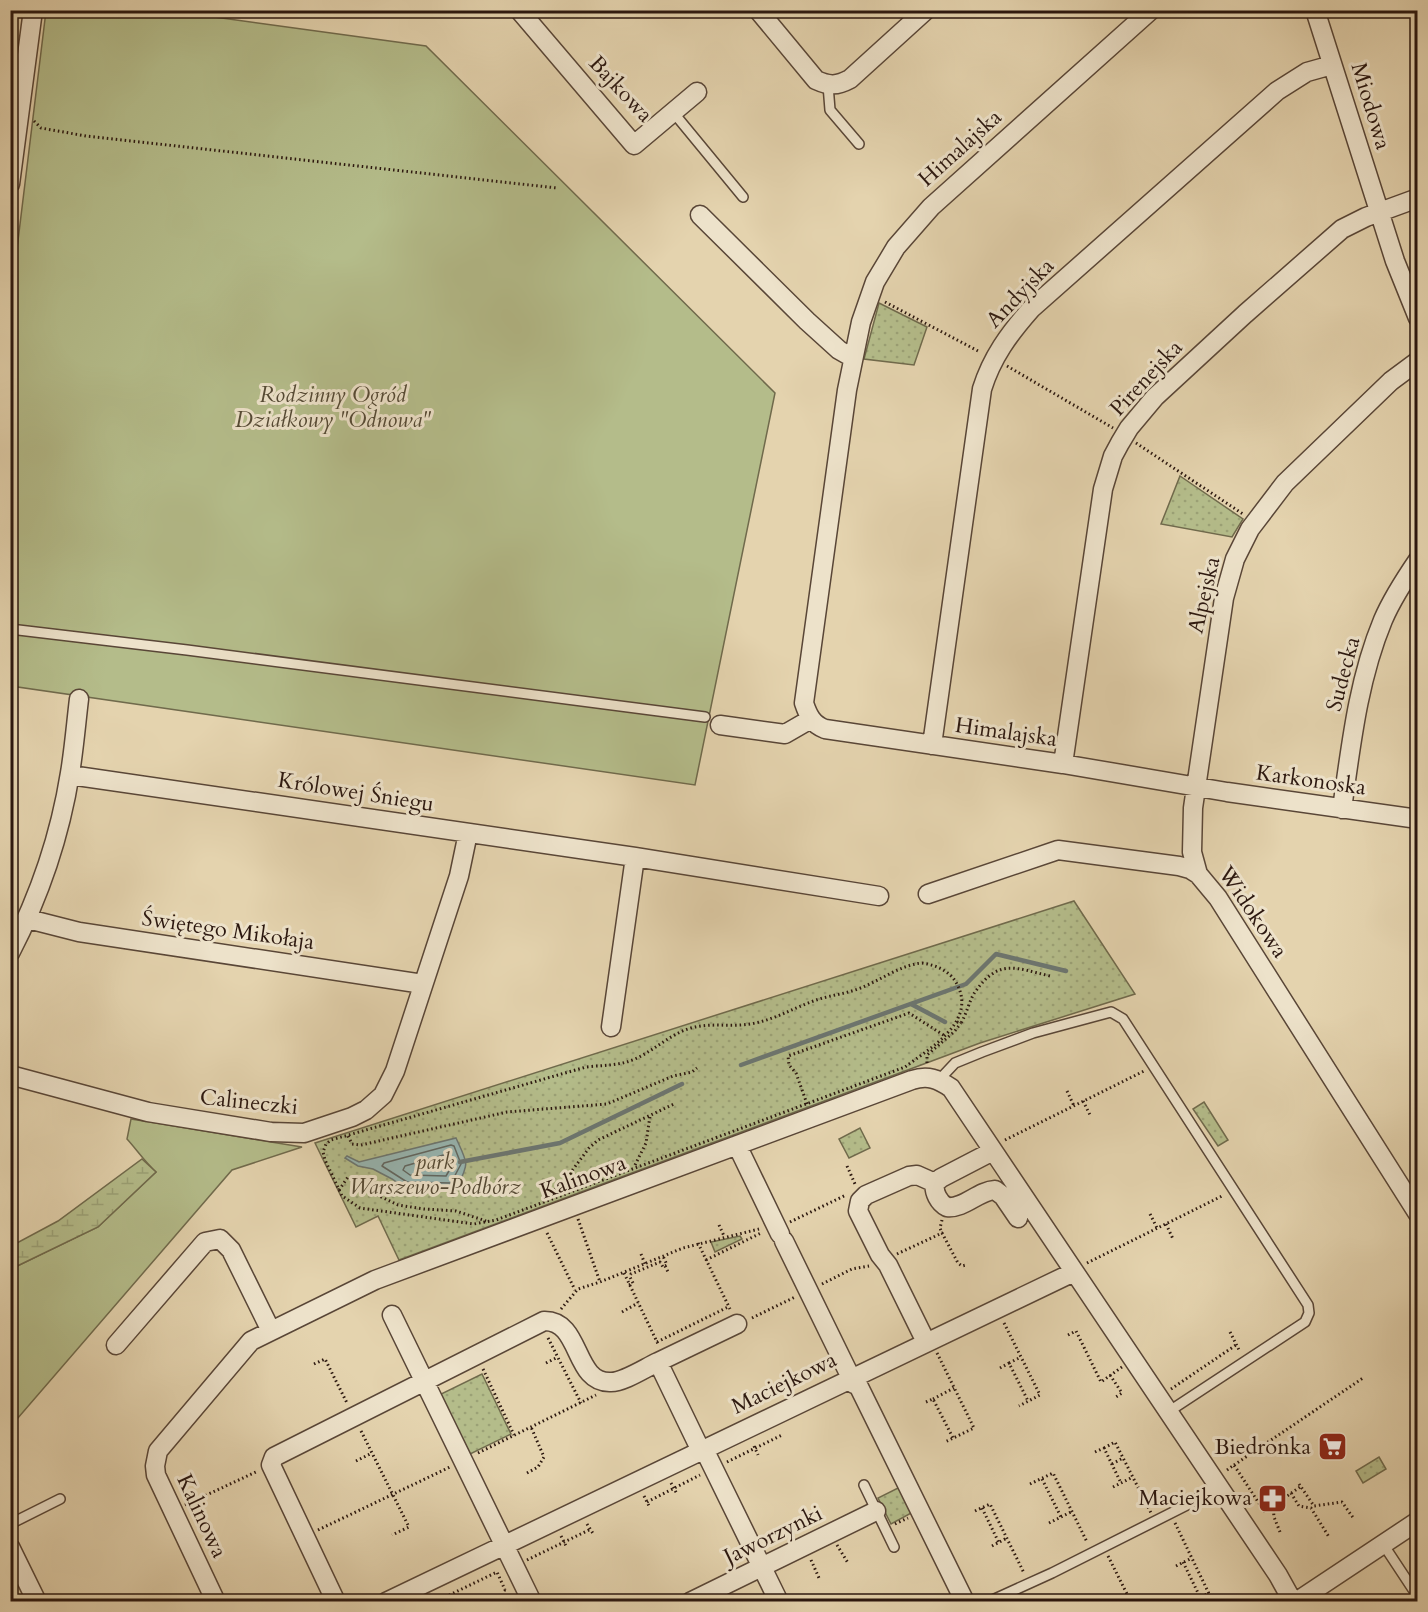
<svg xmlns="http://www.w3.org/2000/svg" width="1428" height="1612" font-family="Cardo,serif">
  <defs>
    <pattern id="wetland-marsh" width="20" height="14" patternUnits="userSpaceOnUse" patternTransform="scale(1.5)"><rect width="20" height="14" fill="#b4bc8a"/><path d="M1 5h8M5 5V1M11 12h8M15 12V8" fill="none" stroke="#9ba176"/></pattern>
    <pattern id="park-dots" width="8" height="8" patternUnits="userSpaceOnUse" patternTransform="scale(1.5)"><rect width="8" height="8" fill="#b4bc8a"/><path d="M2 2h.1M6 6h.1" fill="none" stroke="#9ba176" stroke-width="1.8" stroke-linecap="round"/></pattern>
  </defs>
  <rect width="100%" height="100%" fill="#e4d3ae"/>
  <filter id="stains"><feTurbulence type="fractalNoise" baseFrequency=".00333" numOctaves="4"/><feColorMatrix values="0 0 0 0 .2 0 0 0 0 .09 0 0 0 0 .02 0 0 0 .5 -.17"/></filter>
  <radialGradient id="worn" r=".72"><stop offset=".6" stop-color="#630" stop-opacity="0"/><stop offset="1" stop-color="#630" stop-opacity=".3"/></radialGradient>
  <path fill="#b4bc8a" stroke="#706a4c" stroke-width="1.5" d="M 46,11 L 171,11 L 426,46 L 775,393 L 695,785 L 11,686 L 11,316 L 16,257 Z
    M 131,1119 L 302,1147 L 232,1170 L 11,1426 L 11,1269 L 98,1227 L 156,1172 C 145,1162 137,1150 127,1139 Z"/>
  <path fill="url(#wetland-marsh)" stroke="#706a4c" stroke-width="1.5" d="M 142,1159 L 156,1172 L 98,1227 L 11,1269 L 11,1243 L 17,1243 L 58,1221 Z"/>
  <path fill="url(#park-dots)" stroke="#706a4c" stroke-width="1.5" d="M 879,303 L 927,327 L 914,365 L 864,359 Z
    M 1180,476 L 1243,519 L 1232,537 L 1161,524 Z
    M 1074,901 L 1135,994 L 980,1043 L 399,1260 L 378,1216 L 356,1227 L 315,1143 Z
    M 1204,1102 L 1228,1140 L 1218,1146 L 1193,1109 Z
    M 860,1128 L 870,1148 L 849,1158 L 839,1139 Z
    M 740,1236 L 742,1239 L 715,1252 L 711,1242 Z
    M 482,1374 L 511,1434 L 466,1456 L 437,1396 Z
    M 1379,1457 L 1386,1469 L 1363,1483 L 1356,1471 Z
    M 902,1486 L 915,1511 L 891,1524 L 878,1498 Z"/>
  <path fill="#97b6b2" stroke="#6c7671" stroke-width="1.5" d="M 456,1138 C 469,1166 469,1162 456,1190 L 405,1188 L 392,1179 L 373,1169 L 358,1166 L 345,1158 L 347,1156 L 359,1162 Z"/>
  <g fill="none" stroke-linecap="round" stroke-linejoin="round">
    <path stroke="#616660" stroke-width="1.5" d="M 451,1145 L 454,1146 L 461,1164 L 451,1183 L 407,1182 L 382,1166 L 384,1163 Z
      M 447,1154 L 453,1164 L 446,1176 L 410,1175 L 403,1170 L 405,1166 Z"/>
    <path stroke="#6c7671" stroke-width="4.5" d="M 911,1004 L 945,1022
      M 741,1065 L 966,984 L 996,954 L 1066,971
      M 460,1162 L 560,1143 L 682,1084"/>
    <defs>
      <path id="lane" d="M 828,85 L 830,110 L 859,144
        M 673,112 L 743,197
        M 10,629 L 187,650 L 705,717
        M 939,1080 L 955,1063 L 982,1052 L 1033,1033 L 1111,1012 L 1123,1019 L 1308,1305 L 1309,1313 L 1305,1322 L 1168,1412
        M 864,1485 L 894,1547
        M 10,1524 L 60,1499
        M 1383,1544 L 1418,1597
        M 988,1602 L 1052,1573 L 1191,1503 L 1217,1485"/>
      <path id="street" d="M 519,10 L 634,145 L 697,92
        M 758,10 L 816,80 C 829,86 837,86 850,79 L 926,10
        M 1151,10 L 931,207 L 896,247 L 875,282 L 861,322 L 847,390 L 804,703 C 808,715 812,724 825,729 L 1063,764 L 1227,792 L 1418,819
        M 1315,10 L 1395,261 L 1418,318
        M 10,184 L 33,10
        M 700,215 L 807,321 L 839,350 L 853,358
        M 720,725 L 785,734 L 811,719
        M 932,745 L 982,389 C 992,357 1009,334 1031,309 L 1277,91 L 1307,72 L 1332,65
        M 1063,764 L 1103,489 L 1113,456 L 1120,443 L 1129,428 L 1155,397 L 1245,314 L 1342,229 L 1366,217 L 1418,198
        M 70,775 L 635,857 L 879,896
        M 1342,809 C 1351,745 1358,680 1383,620 C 1392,599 1405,579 1418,560
        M 1198,874 L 1192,852 L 1193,808 L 1224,598 L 1235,559 L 1250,529 L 1285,483 L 1391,381 L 1418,361
        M 928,894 L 1058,850 L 1179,866 L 1190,869 L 1198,874 L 1218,898 L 1418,1214
        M 28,919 L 79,932 L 423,984
        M 10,953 C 39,897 60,836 70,773 C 74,749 76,724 79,699
        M 611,1027 L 635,857
        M 10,1075 L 148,1112 L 271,1132 L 304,1133 L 352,1117 L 366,1110 L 383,1095 L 395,1071 L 459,876 L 468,833
        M 737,1145 L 780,1234
        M 935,1183 C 933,1192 939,1203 947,1207 C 964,1209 978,1191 995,1190 L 1003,1196 L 1018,1218
        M 784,1241 L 854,1384 L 858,1385 L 965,1602
        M 392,1315 L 532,1602
        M 926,1342 L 888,1265 L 880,1255 L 858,1211 L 860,1201 L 866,1195 L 909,1176 L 917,1175 L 935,1183 L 941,1178 L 993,1151
        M 116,1345 L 205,1242 L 220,1239 L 231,1250 L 271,1331
        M 704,1449 L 779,1602
        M 701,1451 L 658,1362 L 737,1324
        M 10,1547 L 37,1602
        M 216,1602 L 156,1475 L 155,1466 L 158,1451 L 251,1341 L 375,1280 L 912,1080 C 928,1075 938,1079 951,1088 L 1278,1575 L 1293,1602
        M 336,1602 L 271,1465 L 274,1457 L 544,1321 C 582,1320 573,1384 611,1382 C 624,1382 645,1368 658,1362
        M 386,1602 L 1074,1272
        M 690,1602 L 876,1511
        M 1296,1602 L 1418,1521"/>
    </defs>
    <use href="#lane" stroke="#594637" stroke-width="12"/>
    <use href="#street" stroke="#594637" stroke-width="21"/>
    <path stroke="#2b170f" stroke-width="3" stroke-dasharray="1.5 3" stroke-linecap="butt" d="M 34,121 L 41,128 L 86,136 L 557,188
      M 885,302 L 980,352
      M 1007,366 L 1113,428
      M 1136,443 L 1243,514
      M 922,963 C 936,965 950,971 957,984 C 977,1022 930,1048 905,1067 L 496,1220 L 474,1224 L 360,1208 L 342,1196 L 325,1160 L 323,1152 L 326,1144 L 331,1140 L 586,1067 C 603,1065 619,1066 635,1059 C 655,1050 670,1034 691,1028 C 713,1022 733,1028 755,1023 C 775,1019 792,1009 811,1002 C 825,996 840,995 855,990 C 879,982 899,965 922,963 Z
      M 957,1022 L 961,1023 C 967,1013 969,1001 975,992 C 999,958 1015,968 1050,976
      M 927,1063 L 927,1055 L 954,1032 L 961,1023
      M 1067,1091 L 1074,1106
      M 1083,1101 L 1091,1117
      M 807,1104 L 796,1073 L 789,1065 L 788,1056 L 909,1013 L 945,1036
      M 348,1136 L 352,1144 L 361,1145 L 507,1112 L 607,1104 L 673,1076 L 692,1072 L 697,1068
      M 1005,1140 L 1144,1071
      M 635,1165 L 646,1143 L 650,1116
      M 847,1166 L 855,1184
      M 339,1190 L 348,1177 L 371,1192 L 398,1205 L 424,1209 L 456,1211 L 486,1221
      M 544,1199 L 565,1180 L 589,1148 L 598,1140 L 674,1104
      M 1150,1214 L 1157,1228
      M 578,1219 L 600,1282
      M 942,1220 L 940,1228 L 942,1233
      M 790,1222 L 846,1195
      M 1166,1224 L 1173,1239
      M 719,1225 L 724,1236
      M 547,1233 L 575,1290
      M 698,1243 L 730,1309
      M 641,1254 L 645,1264
      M 897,1254 L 942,1233 L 958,1263 L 962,1266 L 966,1265
      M 706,1260 L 761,1233
      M 1087,1263 L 1224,1195
      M 665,1266 L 669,1274
      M 624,1273 L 658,1344
      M 822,1284 L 852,1269 L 869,1266
      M 629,1285 L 633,1283 L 630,1277 L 631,1274 L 660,1262 L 663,1267 L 667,1265 L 663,1256
      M 561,1309 L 578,1289 L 600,1282 L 683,1248 L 759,1229
      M 622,1312 L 638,1303
      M 752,1318 L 795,1297
      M 1004,1323 L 1040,1395 L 1019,1406
      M 1230,1332 L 1240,1352
      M 1068,1335 L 1076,1331 L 1101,1382 L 1122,1367
      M 548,1338 L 581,1403
      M 657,1342 L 728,1307
      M 937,1353 L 974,1428 L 945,1442
      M 546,1363 L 558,1357
      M 1009,1363 L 1021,1357
      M 314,1364 L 325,1359 L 347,1403
      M 1000,1368 L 1009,1363 L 1028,1401
      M 483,1369 L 514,1435
      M 1110,1375 L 1122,1393 L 1116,1397
      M 1171,1389 L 1236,1345
      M 933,1399 L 954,1388
      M 926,1402 L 933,1399 L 953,1438
      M 361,1431 L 409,1527 L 392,1535
      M 754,1446 L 758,1455
      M 1104,1448 L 1115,1442 L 1151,1513
      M 1095,1452 L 1104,1448 L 1121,1483
      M 478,1453 L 596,1395
      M 356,1461 L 372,1453
      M 727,1462 L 782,1435
      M 1112,1464 L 1123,1458
      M 1234,1465 L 1363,1378
      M 1227,1470 L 1234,1465 L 1264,1511 L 1273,1506
      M 527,1473 L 538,1467 L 544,1457 L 531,1427
      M 1042,1479 L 1061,1517
      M 671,1483 L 677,1494
      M 1030,1484 L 1053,1473 L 1087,1542
      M 1299,1484 L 1314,1506 L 1342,1502 L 1354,1519
      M 1113,1487 L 1133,1477
      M 1291,1493 L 1299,1506 L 1311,1508 L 1329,1537
      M 644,1496 L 650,1508
      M 647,1502 L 700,1475
      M 185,1505 L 258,1471
      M 982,1508 L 999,1543
      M 975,1511 L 990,1504 L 1024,1573
      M 1049,1523 L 1071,1512
      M 1175,1523 L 1213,1602
      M 587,1524 L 594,1535
      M 895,1524 L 908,1518
      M 318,1530 L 450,1467
      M 1280,1532 L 1274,1517 L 1273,1506 L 1300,1487
      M 561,1536 L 567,1548
      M 837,1545 L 848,1563
      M 992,1546 L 1007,1538
      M 1108,1556 L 1131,1602
      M 527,1560 L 591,1529
      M 811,1560 L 819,1578
      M 1183,1562 L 1200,1597
      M 1176,1566 L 1192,1558
      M 1110,1598 L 1118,1595 L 1121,1602
      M 441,1599 L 497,1572 L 505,1590 L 508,1589
      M 1193,1601 L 1209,1593"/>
    <use href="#lane" stroke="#ede2ca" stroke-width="9"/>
    <use href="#street" stroke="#ede2ca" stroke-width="18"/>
  </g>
  <defs>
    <symbol id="supermarket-square" viewBox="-11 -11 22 22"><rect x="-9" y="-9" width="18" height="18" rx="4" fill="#8f2418" stroke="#ede2ca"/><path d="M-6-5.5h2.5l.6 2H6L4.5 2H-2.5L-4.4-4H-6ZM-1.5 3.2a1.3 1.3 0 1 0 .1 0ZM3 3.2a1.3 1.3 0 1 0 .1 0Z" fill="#fff"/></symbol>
    <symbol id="pharmacy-square" viewBox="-11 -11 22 22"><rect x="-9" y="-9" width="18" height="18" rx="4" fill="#8f2418" stroke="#ede2ca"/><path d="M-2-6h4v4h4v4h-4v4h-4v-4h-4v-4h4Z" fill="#fff"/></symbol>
  </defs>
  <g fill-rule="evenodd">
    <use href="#supermarket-square" x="1316" y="1430" width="33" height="33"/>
    <use href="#pharmacy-square" x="1256" y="1482" width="33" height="33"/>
  </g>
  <g text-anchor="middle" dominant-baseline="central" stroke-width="6" stroke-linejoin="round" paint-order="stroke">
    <g font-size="22" fill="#2b170f" stroke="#ede2ca">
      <text transform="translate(621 89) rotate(47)">Bajkowa</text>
      <text transform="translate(1371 106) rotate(73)">Miodowa</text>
      <text transform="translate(960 148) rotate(-42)">Himalajska</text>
      <text transform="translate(1020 293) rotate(-46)">Andyjska</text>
      <text transform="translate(1146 378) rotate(-47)">Pirenejska</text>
      <text transform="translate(1204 595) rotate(-77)">Alpejska</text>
      <text transform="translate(1343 674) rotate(-75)">Sudecka</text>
      <text transform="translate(1006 732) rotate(8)">Himalajska</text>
      <text transform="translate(1311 780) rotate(8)">Karkonoska</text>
      <text transform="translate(356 792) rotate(9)">Królowej Śniegu</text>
      <text transform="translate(1253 912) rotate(56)">Widokowa</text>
      <text transform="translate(228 930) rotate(8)">Świętego Mikołaja</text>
      <text transform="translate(249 1102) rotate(6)">Calineczki</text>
      <text transform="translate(583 1177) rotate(-20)">Kalinowa</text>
      <text transform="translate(784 1383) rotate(-26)">Maciejkowa</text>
      <text transform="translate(202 1516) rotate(65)">Kalinowa</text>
      <text transform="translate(773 1535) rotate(-26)">Jaworzynki</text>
    </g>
    <g font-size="22" font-style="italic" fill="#544934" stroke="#ede2ca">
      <text x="333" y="395">Rodzinny Ogród<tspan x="333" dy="25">Działkowy "Odnowa"</tspan></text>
      <text x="435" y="1162">park<tspan x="435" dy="25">Warszewo-Podbórz</tspan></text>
    </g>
    <g font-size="22" fill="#2b170f" stroke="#ede2ca" text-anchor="end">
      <text x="1311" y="1447">Biedronka</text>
      <text x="1252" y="1498">Maciejkowa</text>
    </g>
  </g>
  <rect width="1428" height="1612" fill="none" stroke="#e4d3ae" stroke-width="36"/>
  <rect x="12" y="12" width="1404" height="1588" fill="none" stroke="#2b170f" stroke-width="3"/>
  <rect x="18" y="18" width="1392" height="1576" fill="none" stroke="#2b170f" stroke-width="1.5"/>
  <rect width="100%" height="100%" filter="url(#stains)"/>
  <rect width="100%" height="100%" fill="url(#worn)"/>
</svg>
